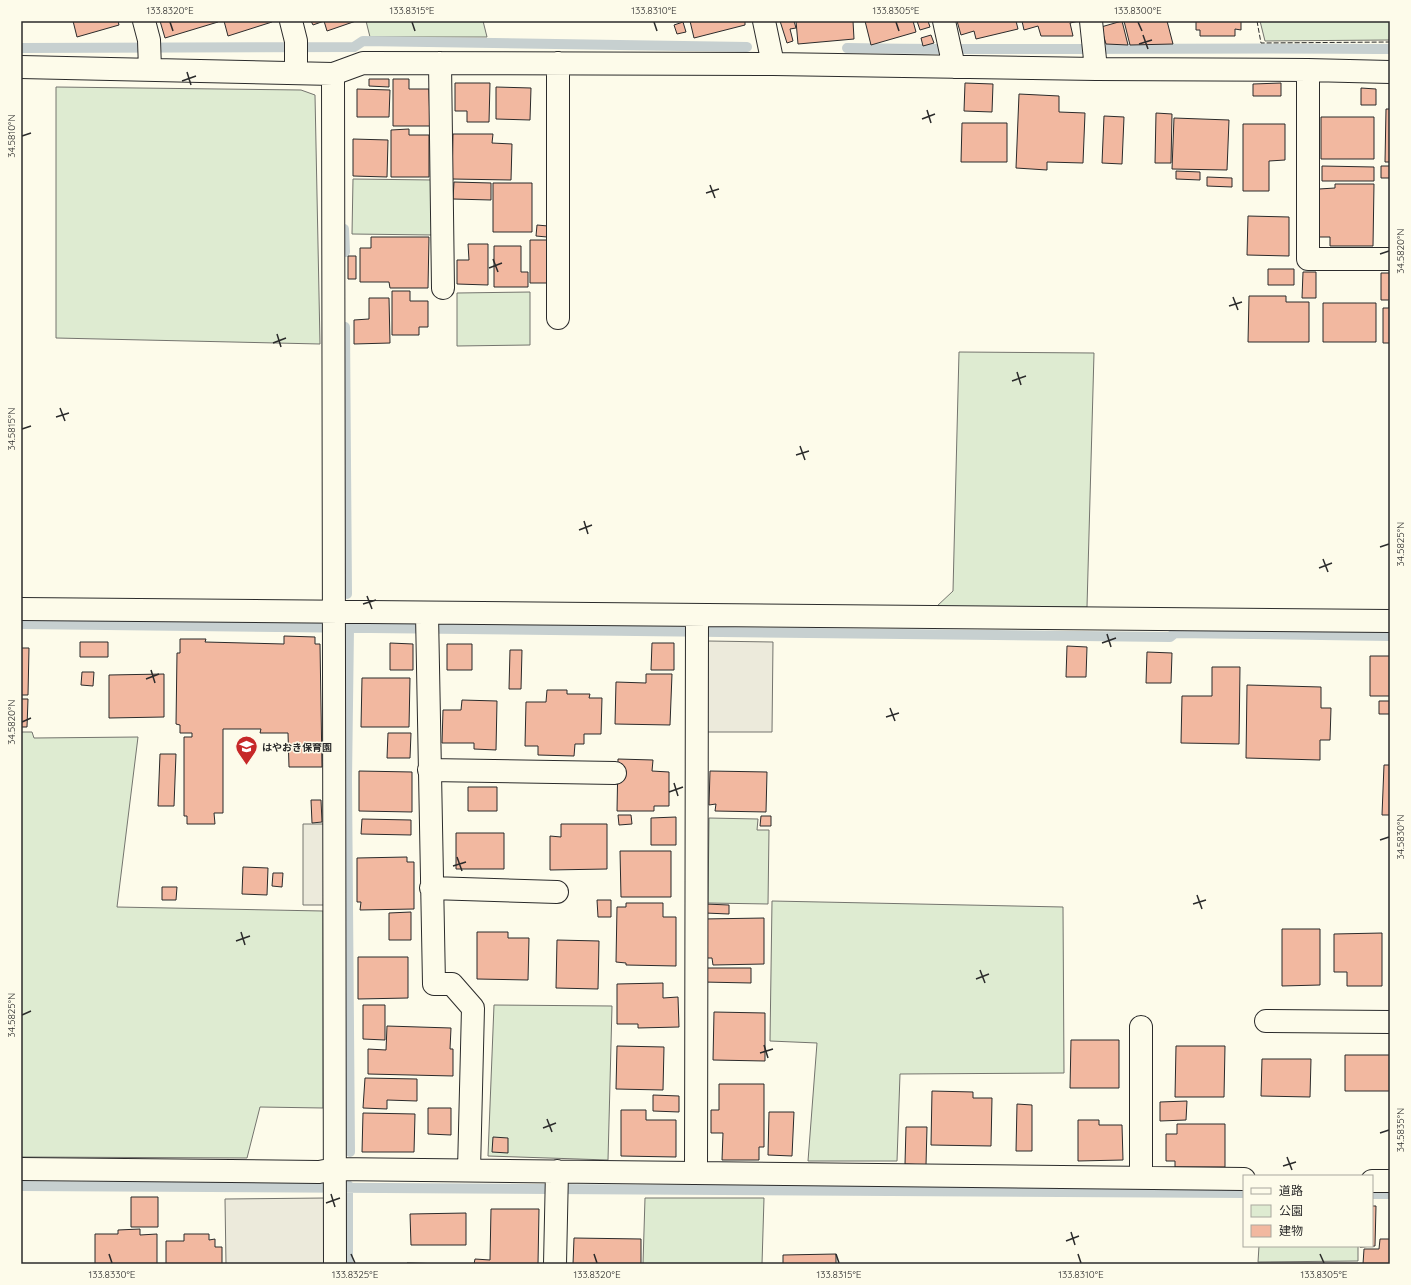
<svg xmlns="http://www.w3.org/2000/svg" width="1411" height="1285" font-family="Quicksand,'Noto Sans JP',sans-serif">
  <rect width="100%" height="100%" fill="#fdfbea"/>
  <path fill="#deebd1" stroke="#74746e" d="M 366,21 L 483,21 L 487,37 L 370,37 Z
    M 1260,21 L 1390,21 L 1390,40 L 1265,41 Z
    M 56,87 L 301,90 L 315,95 L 320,344 L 56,338 Z
    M 353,179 L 433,180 L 433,235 L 352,234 Z
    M 530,292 L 530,345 L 457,346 L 457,293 Z
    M 959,352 L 1094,353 L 1087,607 L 936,607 L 953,591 Z
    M 21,732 L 32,732 L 34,738 L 138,737 L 117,907 L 323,911 L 323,1108 L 260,1107 L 247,1158 L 21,1157 Z
    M 709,818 L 758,819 L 757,830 L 769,830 L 768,904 L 708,903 Z
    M 772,901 L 1063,907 L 1064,1073 L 900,1074 L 897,1161 L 808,1161 L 817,1043 L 770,1041 Z
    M 494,1005 L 612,1006 L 608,1160 L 488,1156 Z
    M 645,1198 L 764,1198 L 762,1264 L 643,1264 Z
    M 1259,1246 L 1358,1246 L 1358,1261 L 1258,1262 Z"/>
  <path fill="#eceadb" stroke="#74746e" d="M 708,641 L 773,642 L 772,732 L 707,732 Z
    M 303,824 L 324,824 L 326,905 L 303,905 Z
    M 326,1198 L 326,1264 L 226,1264 L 225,1199 Z"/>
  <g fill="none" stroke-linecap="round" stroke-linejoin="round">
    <path stroke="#c7d0d0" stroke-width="10" d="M 21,48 L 354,47 L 363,41 L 747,47
      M 847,48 C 1028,51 1209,47 1390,49
      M 344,229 L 345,252
      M 345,327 L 347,594
      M 21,624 L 1170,637 L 1175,633 L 1390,636
      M 349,629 L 347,780 L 350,1152
      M 21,1186 L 1244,1193
      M 1372,1194 L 1390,1194
      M 348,1264 L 348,1185"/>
  </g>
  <path fill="#f2b8a0" stroke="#2b2b2b" d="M 73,21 L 118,21 L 119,25 L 77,37 Z
    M 160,21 L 218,21 L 218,22 L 165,38 Z
    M 224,21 L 271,21 L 272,22 L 228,36 Z
    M 311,21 L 324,21 L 313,25 Z
    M 324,21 L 356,21 L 327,31 Z
    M 690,21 L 745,21 L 745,25 L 694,38 Z
    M 780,21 L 794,21 L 796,28 L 790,29 L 793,41 L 787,43 Z
    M 796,21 L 853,21 L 854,39 L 798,44 Z
    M 865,21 L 913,21 L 916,32 L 871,45 Z
    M 917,21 L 928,21 L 930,27 L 920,30 Z
    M 957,21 L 1016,21 L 1018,29 L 976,39 L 974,31 L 961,35 Z
    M 1022,21 L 1079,21 L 1070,23 L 1073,36 L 1041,36 L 1038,26 L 1024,30 Z
    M 1122,21 L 1128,45 L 1106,44 L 1101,27 Z
    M 1124,21 L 1167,21 L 1173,44 L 1130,45 Z
    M 1196,21 L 1241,21 L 1241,30 L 1235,29 L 1235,36 L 1200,36 L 1200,30 L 1196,30 Z
    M 683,22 L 686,32 L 677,34 L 674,25 Z
    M 931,35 L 934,43 L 923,46 L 921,38 Z
    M 369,79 L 389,79 L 389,87 L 369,86 Z
    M 393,79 L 409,79 L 409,89 L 429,89 L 430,126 L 393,126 Z
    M 455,83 L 490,83 L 489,122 L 467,122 L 467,111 L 455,111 Z
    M 965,83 L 993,84 L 992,112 L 964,111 Z
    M 1281,83 L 1281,96 L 1253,96 L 1253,84 Z
    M 496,87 L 531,88 L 530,120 L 496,119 Z
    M 1361,88 L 1376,89 L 1376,105 L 1361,105 Z
    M 357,89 L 390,90 L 389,117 L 357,117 Z
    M 1019,94 L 1059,96 L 1059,112 L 1085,113 L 1083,163 L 1047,162 L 1047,170 L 1016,168 Z
    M 1386,109 L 1390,109 L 1390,162 L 1385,162 Z
    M 1156,113 L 1172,114 L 1171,163 L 1155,163 Z
    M 1104,116 L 1124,117 L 1122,164 L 1102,163 Z
    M 1321,117 L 1374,117 L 1374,159 L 1321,159 Z
    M 1174,118 L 1229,120 L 1227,170 L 1172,169 Z
    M 962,123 L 1007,123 L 1007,162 L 961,162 Z
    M 1243,124 L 1285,124 L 1285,160 L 1269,161 L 1269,191 L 1243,191 Z
    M 409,129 L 409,135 L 429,135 L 429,177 L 391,177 L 391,130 Z
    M 453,134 L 493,134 L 492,143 L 512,144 L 511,180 L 452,179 Z
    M 353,139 L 388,140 L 387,177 L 353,176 Z
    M 1322,166 L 1374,167 L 1374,181 L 1322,181 Z
    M 1381,166 L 1390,166 L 1390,178 L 1381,178 Z
    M 1176,171 L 1200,172 L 1200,180 L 1176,179 Z
    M 1207,177 L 1232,178 L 1232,187 L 1207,186 Z
    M 454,182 L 491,183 L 491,200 L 453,199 Z
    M 493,183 L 532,183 L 532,232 L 493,232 Z
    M 1335,184 L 1374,184 L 1373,246 L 1330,246 L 1330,237 L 1318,237 L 1319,189 L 1335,188 Z
    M 1248,216 L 1289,217 L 1289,256 L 1247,255 Z
    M 537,225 L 548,226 L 547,237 L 536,236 Z
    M 371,237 L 429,237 L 428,288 L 390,288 L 389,282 L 360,282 L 360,248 L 371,248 Z
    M 530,240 L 547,240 L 547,283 L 530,283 Z
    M 468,244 L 488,244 L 488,285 L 457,284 L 457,260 L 469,260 Z
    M 494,246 L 521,246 L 521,272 L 528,272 L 528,287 L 494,287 Z
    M 348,256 L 356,256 L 356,279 L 348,279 Z
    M 1268,269 L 1294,269 L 1294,285 L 1268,285 Z
    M 1303,272 L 1316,272 L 1316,298 L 1302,298 Z
    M 1381,273 L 1390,273 L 1390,300 L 1381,300 Z
    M 392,291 L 410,291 L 410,301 L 428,301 L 428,327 L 419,327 L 419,335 L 392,335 Z
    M 1249,296 L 1286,296 L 1286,302 L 1309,302 L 1309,342 L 1248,342 Z
    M 369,298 L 389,298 L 390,343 L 354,344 L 354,320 L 369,319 Z
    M 1389,301 L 1390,301 L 1390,343 L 1383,343 L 1383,308 L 1389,308 Z
    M 1323,303 L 1376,303 L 1376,342 L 1323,342 Z
    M 284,636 L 315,637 L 315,644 L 320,644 L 322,767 L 289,767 L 288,733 L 260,733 L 261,729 L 223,729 L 223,813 L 214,813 L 215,824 L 187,824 L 187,816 L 184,816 L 184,737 L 192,737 L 192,733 L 180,733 L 180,725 L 176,724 L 177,653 L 180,653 L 180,639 L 206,639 L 205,642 L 284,644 Z
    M 80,642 L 108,642 L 108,657 L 80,657 Z
    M 390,643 L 413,644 L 413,670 L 390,670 Z
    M 652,643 L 674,643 L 674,670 L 651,670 Z
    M 447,644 L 472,644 L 472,670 L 447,670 Z
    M 1067,646 L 1087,647 L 1086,677 L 1066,677 Z
    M 21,648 L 29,648 L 28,695 L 21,695 Z
    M 510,650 L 522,650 L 521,689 L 509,689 Z
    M 1147,652 L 1172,653 L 1171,683 L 1146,683 Z
    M 1370,656 L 1390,656 L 1390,696 L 1370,696 Z
    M 1212,667 L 1240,667 L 1239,744 L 1181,743 L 1182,696 L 1212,696 Z
    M 82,672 L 94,672 L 93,686 L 81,685 Z
    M 164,674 L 164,717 L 109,718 L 109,675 Z
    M 646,674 L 672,674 L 670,725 L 615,724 L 616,682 L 646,683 Z
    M 362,678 L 410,678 L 409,727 L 361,727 Z
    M 1247,685 L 1321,687 L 1321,708 L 1331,708 L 1330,740 L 1320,740 L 1320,760 L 1246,758 Z
    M 547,690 L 567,690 L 567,694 L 590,694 L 589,698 L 602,698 L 601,734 L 584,734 L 584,744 L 575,744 L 574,756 L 538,755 L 538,746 L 525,746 L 526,702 L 546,702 Z
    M 21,699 L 28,699 L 27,727 L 21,727 Z
    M 462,700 L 497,701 L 496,750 L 474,749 L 474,743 L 442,743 L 443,710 L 461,710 Z
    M 1379,701 L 1390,701 L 1390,714 L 1379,714 Z
    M 388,733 L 411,733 L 410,758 L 387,758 Z
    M 160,754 L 176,754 L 174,806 L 158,806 Z
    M 618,759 L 653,760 L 652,771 L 669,772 L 669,806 L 654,806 L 654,811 L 617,811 Z
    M 1384,765 L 1390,765 L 1390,815 L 1382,815 Z
    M 359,771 L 412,772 L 412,812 L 359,811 Z
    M 710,771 L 767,772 L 766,812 L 715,811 L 716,804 L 709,805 Z
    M 468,787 L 497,787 L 497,811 L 468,811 Z
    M 311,800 L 321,800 L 322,822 L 312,823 Z
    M 618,815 L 631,815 L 632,824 L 619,825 Z
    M 761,816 L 771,816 L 771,826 L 760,826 Z
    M 676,817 L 676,845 L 651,845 L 651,818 Z
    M 362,819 L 411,820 L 411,835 L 361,834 Z
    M 561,824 L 607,824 L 607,869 L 550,870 L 550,836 L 561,837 Z
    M 456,833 L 504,833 L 504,869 L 456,869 Z
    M 620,851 L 671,851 L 671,897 L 621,897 Z
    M 407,857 L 407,862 L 414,862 L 414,909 L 360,910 L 361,902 L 357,902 L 357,858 Z
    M 243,867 L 268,868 L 267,895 L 242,894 Z
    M 273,873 L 283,873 L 282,887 L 272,886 Z
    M 162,887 L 177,887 L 176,900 L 162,900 Z
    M 597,900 L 611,900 L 611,917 L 598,917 Z
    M 626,903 L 663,903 L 663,917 L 676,917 L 676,966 L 626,965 L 626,963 L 616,962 L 617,907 L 626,907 Z
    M 705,904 L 729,905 L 729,914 L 705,913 Z
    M 411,912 L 411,940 L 389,940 L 389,913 Z
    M 764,918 L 764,964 L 713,965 L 712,958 L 704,958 L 703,919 Z
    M 1282,929 L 1320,929 L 1320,985 L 1282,986 Z
    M 477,932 L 508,932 L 508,938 L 529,938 L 528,980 L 477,979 Z
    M 1382,933 L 1382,986 L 1347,986 L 1347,972 L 1334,972 L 1334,934 Z
    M 557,940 L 599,941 L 598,989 L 556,988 Z
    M 358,957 L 408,957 L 408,998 L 358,999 Z
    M 703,968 L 751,968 L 751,983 L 703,982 Z
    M 663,983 L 663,998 L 678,997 L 679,1027 L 638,1028 L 638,1024 L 617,1024 L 617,984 Z
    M 363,1005 L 385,1005 L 385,1040 L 363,1039 Z
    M 714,1012 L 765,1013 L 765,1061 L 713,1060 Z
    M 387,1026 L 451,1028 L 450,1049 L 453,1049 L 453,1076 L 368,1074 L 368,1049 L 386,1050 Z
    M 1071,1040 L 1119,1040 L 1119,1088 L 1070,1088 Z
    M 617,1046 L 664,1047 L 663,1090 L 616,1089 Z
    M 1176,1046 L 1225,1046 L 1224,1097 L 1175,1097 Z
    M 1345,1055 L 1390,1055 L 1390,1091 L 1345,1091 Z
    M 1262,1059 L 1311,1059 L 1310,1097 L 1261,1096 Z
    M 365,1078 L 417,1079 L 417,1101 L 387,1100 L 387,1109 L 363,1108 Z
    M 719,1084 L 764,1084 L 764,1147 L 759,1147 L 759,1160 L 722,1160 L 723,1133 L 711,1133 L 711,1110 L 719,1110 Z
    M 932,1091 L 973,1092 L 973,1098 L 992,1098 L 991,1146 L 931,1145 Z
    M 653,1095 L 679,1096 L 679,1112 L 653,1111 Z
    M 1187,1101 L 1186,1120 L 1160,1121 L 1160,1102 Z
    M 1017,1104 L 1032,1105 L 1032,1151 L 1016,1151 Z
    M 428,1108 L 451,1108 L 451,1135 L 428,1134 Z
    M 621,1110 L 646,1110 L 646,1120 L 676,1120 L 676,1157 L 621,1156 Z
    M 769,1112 L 794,1112 L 792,1156 L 768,1155 Z
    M 363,1113 L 415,1114 L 414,1152 L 362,1152 Z
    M 1078,1120 L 1099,1120 L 1099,1125 L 1122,1125 L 1123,1160 L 1078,1161 Z
    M 1177,1124 L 1225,1124 L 1225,1167 L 1175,1167 L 1175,1161 L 1166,1161 L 1166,1134 L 1177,1134 Z
    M 906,1127 L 927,1127 L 926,1165 L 905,1164 Z
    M 493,1137 L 508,1138 L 508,1153 L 492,1152 Z
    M 131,1197 L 158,1197 L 158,1227 L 131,1227 Z
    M 1372,1206 L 1376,1206 L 1375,1246 L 1360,1247 L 1372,1246 Z
    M 491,1209 L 539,1209 L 538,1264 L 474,1264 L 475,1259 L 490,1260 Z
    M 466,1213 L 466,1245 L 411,1245 L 410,1214 Z
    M 140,1229 L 140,1235 L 157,1234 L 157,1264 L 95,1264 L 95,1234 L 118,1234 L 118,1230 Z
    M 184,1234 L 209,1234 L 209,1240 L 215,1239 L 215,1247 L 222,1247 L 222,1264 L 166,1264 L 166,1241 L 184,1241 Z
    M 574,1238 L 641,1239 L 641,1264 L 573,1264 Z
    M 1380,1239 L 1390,1239 L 1390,1264 L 1363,1264 L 1364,1249 L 1379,1249 Z
    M 836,1254 L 836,1264 L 783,1264 L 783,1255 Z
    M 407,1263 L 448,1264 L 407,1264 Z"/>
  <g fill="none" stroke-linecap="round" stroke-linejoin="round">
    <defs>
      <path id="minor" d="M 144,21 L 149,40 L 150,69
        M 291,21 L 296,41 L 296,72
        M 764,21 L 773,64
        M 944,21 L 954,67
        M 1091,21 L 1096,69
        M 440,63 L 443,288
        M 558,63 L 558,318
        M 21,67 L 333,74 L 363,63 L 773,64 L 1096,69 L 1308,70 L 1390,72
        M 1308,70 L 1308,259 L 1390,259
        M 333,74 L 335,1264
        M 21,609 L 1390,621
        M 427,614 L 434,984 L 452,984 L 473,1008 L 469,1170
        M 429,770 L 615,773
        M 431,888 L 557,892
        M 1266,1021 L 1390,1022
        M 21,1169 L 319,1172 L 335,1169 L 1244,1179
        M 696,1173 L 697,616
        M 1141,1178 L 1141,1027
        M 1372,1181 L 1390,1181
        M 555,1264 L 557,1171"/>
    </defs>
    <use href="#minor" stroke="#2b2b2b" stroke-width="24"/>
    <use href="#minor" stroke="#fdfbea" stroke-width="22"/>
    <path stroke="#2b2b2b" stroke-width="1" stroke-dasharray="5 2" stroke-linecap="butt" d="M 1257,21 L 1261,43 L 1390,42"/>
  </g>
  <path fill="none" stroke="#2b2b2b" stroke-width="1.5" d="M 170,22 L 173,31M 412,22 L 415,31M 654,22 L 657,31M 896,22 L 899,31M 1138,22 L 1142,31M 1143,35 L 1148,49M 1139,44 L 1152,40M 187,72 L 191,85M 182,81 L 196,76M 927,110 L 931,123M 922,119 L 935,114M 22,136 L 31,133M 710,185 L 715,198M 706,193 L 719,189M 1380,254 L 1389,251M 493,259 L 498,272M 489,268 L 502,263M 1233,297 L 1238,310M 1229,306 L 1242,302M 277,334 L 281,347M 273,343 L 286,338M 1017,372 L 1021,385M 1012,381 L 1026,376M 60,408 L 65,421M 56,417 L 69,413M 22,429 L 31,426M 800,446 L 805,460M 796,455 L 809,451M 584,521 L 588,534M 579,530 L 592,525M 1380,547 L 1389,544M 1323,559 L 1328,572M 1319,568 L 1332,563M 367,596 L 372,609M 363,604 L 376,600M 1107,634 L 1111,647M 1102,643 L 1116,638M 151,670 L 155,683M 146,679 L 159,674M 890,708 L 895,721M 886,717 L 899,713M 22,722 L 31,718M 674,783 L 678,796M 669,792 L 683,787M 1380,840 L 1389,837M 457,857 L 462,871M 453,866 L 466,862M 1197,895 L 1202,909M 1193,904 L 1206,900M 241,932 L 245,945M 236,941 L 250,936M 980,970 L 985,983M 976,979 L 989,974M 22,1015 L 31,1011M 764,1045 L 768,1058M 760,1053 L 773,1049M 547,1119 L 552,1132M 543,1128 L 556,1123M 1380,1133 L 1389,1130M 1287,1157 L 1292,1170M 1283,1166 L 1296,1162M 331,1194 L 335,1207M 326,1203 L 340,1198M 1071,1232 L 1075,1245M 1066,1241 L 1079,1236M 109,1254 L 112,1263M 351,1254 L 355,1263M 594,1254 L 597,1263M 836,1254 L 839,1263M 1078,1254 L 1081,1263M 1320,1254 L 1324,1263"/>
  <defs>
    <symbol id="school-pin" viewBox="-11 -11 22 30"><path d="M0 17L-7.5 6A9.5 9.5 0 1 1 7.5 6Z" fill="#c62828" stroke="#fdfbea"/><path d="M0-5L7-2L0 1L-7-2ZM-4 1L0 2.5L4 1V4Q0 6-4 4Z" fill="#fff"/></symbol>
  </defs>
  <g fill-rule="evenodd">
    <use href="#school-pin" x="234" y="734" width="25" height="34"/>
  </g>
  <g text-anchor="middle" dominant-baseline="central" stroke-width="3" stroke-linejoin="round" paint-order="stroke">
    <g font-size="10" font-weight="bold" fill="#2b2b2b" stroke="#fdfbea" text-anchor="start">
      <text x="262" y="747">はやおき保育園</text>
    </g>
  </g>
  <rect width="1411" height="1285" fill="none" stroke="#fdfbea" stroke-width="44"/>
  <rect x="1243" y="1175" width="130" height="72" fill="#fdfbea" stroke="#a9a89e"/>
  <rect x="1251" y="1188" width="20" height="6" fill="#fdfbea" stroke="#a9a89e"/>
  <text x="1279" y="1195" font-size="12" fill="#2b2b2b">道路</text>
  <rect x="1251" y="1205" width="20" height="12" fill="#deebd1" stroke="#a9a89e"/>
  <text x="1279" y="1215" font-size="12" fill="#2b2b2b">公園</text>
  <rect x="1251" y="1225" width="20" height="12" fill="#f2b8a0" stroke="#a9a89e"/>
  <text x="1279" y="1235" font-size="12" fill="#2b2b2b">建物</text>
  <rect x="22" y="22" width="1367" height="1241" fill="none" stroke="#2b2b2b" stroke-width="1.5"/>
  <g font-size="10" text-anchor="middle" fill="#2b2b2b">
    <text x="170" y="14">133.8320°E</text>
    <text x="412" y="14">133.8315°E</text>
    <text x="654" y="14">133.8310°E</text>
    <text x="896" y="14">133.8305°E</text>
    <text x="1138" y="14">133.8300°E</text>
    <text transform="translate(11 136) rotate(-90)" y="4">34.5810°N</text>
    <text transform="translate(1400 251) rotate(-90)" y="4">34.5820°N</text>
    <text transform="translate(11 429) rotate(-90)" y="4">34.5815°N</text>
    <text transform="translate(1400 544) rotate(-90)" y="4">34.5825°N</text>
    <text transform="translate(11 722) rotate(-90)" y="4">34.5820°N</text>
    <text transform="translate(1400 837) rotate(-90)" y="4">34.5830°N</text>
    <text transform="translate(11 1015) rotate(-90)" y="4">34.5825°N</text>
    <text transform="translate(1400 1130) rotate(-90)" y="4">34.5835°N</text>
    <text x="112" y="1278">133.8330°E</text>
    <text x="355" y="1278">133.8325°E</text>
    <text x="597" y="1278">133.8320°E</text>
    <text x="839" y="1278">133.8315°E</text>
    <text x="1081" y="1278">133.8310°E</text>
    <text x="1324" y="1278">133.8305°E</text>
  </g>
</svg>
